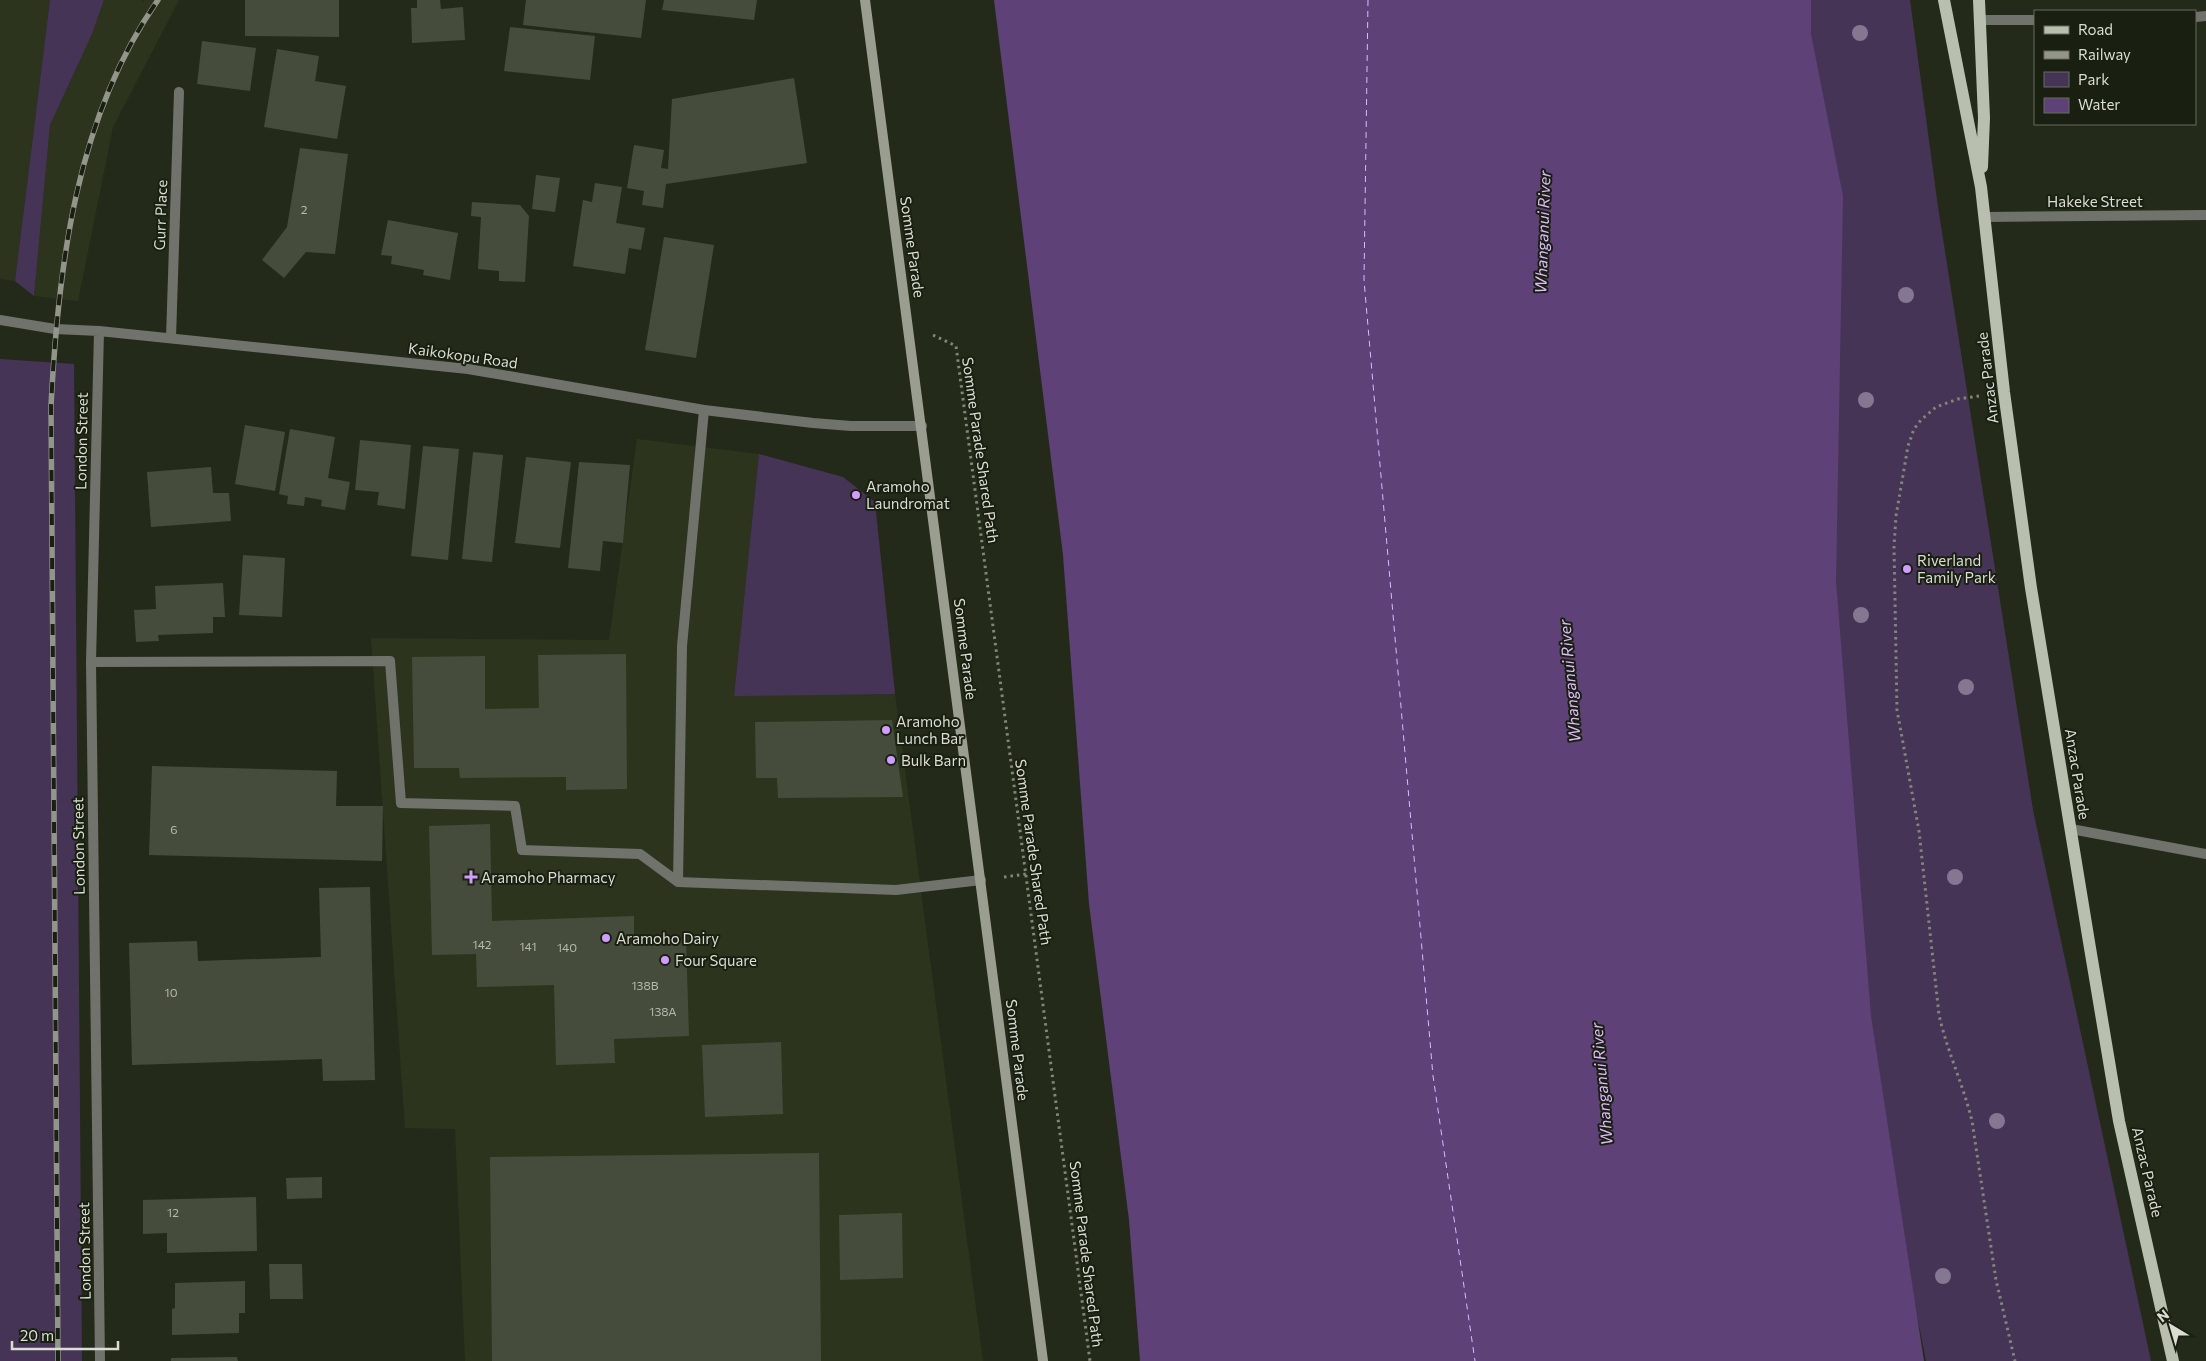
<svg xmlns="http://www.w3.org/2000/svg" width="2206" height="1361" font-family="Commissioner,sans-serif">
  <rect width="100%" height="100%" fill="#242a1a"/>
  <path fill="#2c341e" d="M 0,0 L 50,0 L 15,281 L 0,279 Z
    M 104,0 L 142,0 L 142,3 L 144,0 L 179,0 L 113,127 L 78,301 L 34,296 L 50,125 L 92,34 Z
    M 637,439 L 759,454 L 734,695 L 895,694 L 983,1361 L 465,1361 L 455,1129 L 405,1128 L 371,638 L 609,640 Z"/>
  <path fill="#463457" d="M 50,0 L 104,0 L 92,34 L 50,125 L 34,296 L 15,281 Z
    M 1805,0 L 1910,0 L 1938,207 L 2033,810 L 2151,1361 L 1926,1361 L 1838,912 Z
    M 0,359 L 74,364 L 82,1361 L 0,1361 Z
    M 759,454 L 843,477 L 875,502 L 895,694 L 734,696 Z"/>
  <path fill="#5e4177" d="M 994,0 L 1811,0 L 1811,34 L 1843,196 L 1836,581 L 1871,1016 L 1924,1361 L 1140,1361 L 1129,1220 L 1089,904 L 1063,555 Z"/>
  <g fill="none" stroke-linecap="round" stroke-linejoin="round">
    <path stroke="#dcbafc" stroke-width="1" stroke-dasharray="6 5" stroke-linecap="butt" d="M 1368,0 L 1364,280 L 1433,1076 L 1475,1361"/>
  </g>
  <path fill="#464c3b" d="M 245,0 L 339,0 L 339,37 L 245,36 Z
    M 417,0 L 440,0 L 441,9 L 463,7 L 465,40 L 412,43 L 411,8 L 417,8 Z
    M 526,0 L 646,0 L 641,38 L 523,25 Z
    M 664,0 L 757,0 L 754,20 L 662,10 Z
    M 510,27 L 595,36 L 590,80 L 504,71 Z
    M 202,41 L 256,48 L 250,91 L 197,84 Z
    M 277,49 L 319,56 L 315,81 L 346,86 L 337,139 L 264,127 Z
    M 794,78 L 807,163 L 666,184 L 663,208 L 642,205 L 644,191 L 627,188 L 634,145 L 664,150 L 661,168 L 668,169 L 672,99 Z
    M 300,148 L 348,154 L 335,254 L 306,252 L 284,278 L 262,260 L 287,227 Z
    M 536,175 L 560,178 L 555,212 L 532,209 Z
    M 595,183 L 622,187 L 616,223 L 645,228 L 641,250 L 629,248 L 625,274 L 573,266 L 583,200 L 592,202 Z
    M 472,202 L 520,205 L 529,216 L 525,282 L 499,281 L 499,271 L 478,269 L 481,217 L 471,216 Z
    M 388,220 L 458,233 L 450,280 L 423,275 L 424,270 L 391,264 L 392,256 L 381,255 Z
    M 664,237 L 714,245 L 696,358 L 645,350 Z
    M 245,425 L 285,432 L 275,491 L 235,484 Z
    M 290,429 L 335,437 L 328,478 L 350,482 L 345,510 L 321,506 L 322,500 L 305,497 L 304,506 L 287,504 L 288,496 L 279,494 Z
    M 360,440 L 411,445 L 405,509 L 377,505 L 379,492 L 355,490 Z
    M 423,446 L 459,449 L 448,560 L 411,556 Z
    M 473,452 L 503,455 L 492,562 L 462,559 Z
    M 526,457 L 571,462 L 560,548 L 515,543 Z
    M 579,462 L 630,465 L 623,543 L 603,541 L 600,571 L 568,568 Z
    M 211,467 L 213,493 L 229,493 L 231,521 L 151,527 L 147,472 Z
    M 243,555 L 285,558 L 282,617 L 239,615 Z
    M 223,583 L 225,617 L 213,617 L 213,633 L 158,635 L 159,641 L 136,642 L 134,610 L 156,609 L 155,586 Z
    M 626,654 L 627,789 L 566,790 L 566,777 L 460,778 L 459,768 L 414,768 L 412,657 L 485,656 L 485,709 L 539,708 L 538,655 Z
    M 892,720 L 903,797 L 778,798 L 777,778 L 756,778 L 755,722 Z
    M 152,766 L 337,771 L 336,806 L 383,806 L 382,861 L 149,855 Z
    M 490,824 L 492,921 L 634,916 L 634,942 L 686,940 L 689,1036 L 614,1039 L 615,1063 L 556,1065 L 554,985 L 477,987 L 476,954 L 432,955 L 429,826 Z
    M 370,887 L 375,1080 L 323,1081 L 322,1059 L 132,1065 L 129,943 L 197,941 L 198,961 L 321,957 L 319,888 Z
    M 781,1042 L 783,1114 L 705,1117 L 702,1045 Z
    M 819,1153 L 821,1361 L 492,1361 L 490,1157 Z
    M 322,1177 L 322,1198 L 287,1199 L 286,1178 Z
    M 256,1197 L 257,1251 L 167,1253 L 167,1233 L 143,1234 L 143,1200 Z
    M 902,1213 L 903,1278 L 840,1280 L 839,1215 Z
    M 269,1264 L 302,1264 L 303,1299 L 270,1299 Z
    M 245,1281 L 245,1313 L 239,1313 L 239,1333 L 172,1335 L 172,1309 L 175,1308 L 175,1283 Z
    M 237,1357 L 238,1361 L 171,1361 L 171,1358 Z"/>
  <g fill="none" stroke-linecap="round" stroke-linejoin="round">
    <path stroke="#818679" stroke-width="3" stroke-dasharray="2.5 4" stroke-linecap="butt" d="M 933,335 L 956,346 L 1090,1361
      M 1979,396 L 1958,399 L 1936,407 L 1921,420 L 1914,429 L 1908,446 L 1896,516 L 1894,546 L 1897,710 L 1919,831 L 1939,1015 C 1947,1051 1963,1084 1972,1121 L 1996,1280 L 2015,1361
      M 1004,877 L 1026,874"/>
    <path stroke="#70736b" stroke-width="10" d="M 91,662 L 390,661 L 401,803 L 515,806 L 522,850 L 640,854 L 678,882 L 896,890 L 981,880
      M 678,882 L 682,646 L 704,410"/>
    <path stroke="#70736b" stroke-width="10" d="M 2195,17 L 2206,16
      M 1981,20 L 2035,20
      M 1985,217 L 2206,215
      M 0,320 L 55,329 L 99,331 L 468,369 L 704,410 L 813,423 L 851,426 L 922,426
      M 99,331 L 91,662 L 100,1361
      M 171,338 L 179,92
      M 2071,829 L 2206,854"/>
    <path stroke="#999e91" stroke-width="10" d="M 865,0 L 1043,1361"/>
    <path stroke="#b9bfae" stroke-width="12" d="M 1944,0 L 1981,187 L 2004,392 L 2031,588 L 2090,948 L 2119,1121 L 2173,1361
      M 1979,0 L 1984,118 L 1982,167"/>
    <defs>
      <path id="rail" d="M 58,1361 L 51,406 C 58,267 76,117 158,0"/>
    </defs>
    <use href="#rail" stroke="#92968a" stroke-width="5.5"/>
    <use href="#rail" stroke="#1a2011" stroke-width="4" stroke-dasharray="11" stroke-linecap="butt"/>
  </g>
  <g fill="#857692">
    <circle cx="1860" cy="33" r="8"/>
    <circle cx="1906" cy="295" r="8"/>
    <circle cx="1866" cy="400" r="8"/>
    <circle cx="1861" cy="615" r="8"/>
    <circle cx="1966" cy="687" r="8"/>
    <circle cx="1955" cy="877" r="8"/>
    <circle cx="1997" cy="1121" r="8"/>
    <circle cx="1943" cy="1276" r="8"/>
  </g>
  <g fill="#d09dfe" stroke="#1a2011" stroke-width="2">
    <circle cx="856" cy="495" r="5"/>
    <circle cx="1907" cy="569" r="5"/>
    <circle cx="886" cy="730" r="5"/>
    <circle cx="891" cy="760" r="5"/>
    <path d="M468.5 869.5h5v5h5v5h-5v5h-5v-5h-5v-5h5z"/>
    <circle cx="606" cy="938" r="5"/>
    <circle cx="665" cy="960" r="5"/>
  </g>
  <g text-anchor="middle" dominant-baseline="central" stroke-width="4" stroke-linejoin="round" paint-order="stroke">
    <g font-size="12" fill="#b4b9ad">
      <text x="304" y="209">2</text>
      <text x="174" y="829">6</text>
      <text x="482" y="944">142</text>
      <text x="528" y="946">141</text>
      <text x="567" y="947">140</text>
      <text x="645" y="985">138B</text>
      <text x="171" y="992">10</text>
      <text x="663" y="1011">138A</text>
      <text x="173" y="1212">12</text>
    </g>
    <g font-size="15" fill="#d9ddd3" stroke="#1a2011">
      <text x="2095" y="201">Hakeke Street</text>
      <text transform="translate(160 215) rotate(-88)">Gurr Place</text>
      <text transform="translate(913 247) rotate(82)">Somme Parade</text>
      <text transform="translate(463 355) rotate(8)">Kaikokopu Road</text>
      <text transform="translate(1987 378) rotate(-97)">Anzac Parade</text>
      <text transform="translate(81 441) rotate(-89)">London Street</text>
      <text transform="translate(981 450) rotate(82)">Somme Parade Shared Path</text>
      <text transform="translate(966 649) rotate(83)">Somme Parade</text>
      <text transform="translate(2078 774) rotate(81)">Anzac Parade</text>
      <text transform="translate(78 846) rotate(-91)">London Street</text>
      <text transform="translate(1034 852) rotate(82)">Somme Parade Shared Path</text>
      <text transform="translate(1018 1050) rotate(83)">Somme Parade</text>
      <text transform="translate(2148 1172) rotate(77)">Anzac Parade</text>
      <text transform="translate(84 1251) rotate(-91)">London Street</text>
      <text transform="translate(1087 1254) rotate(83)">Somme Parade Shared Path</text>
    </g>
    <g font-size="15" fill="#d9ddd3" stroke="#1a2011" text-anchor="start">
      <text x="866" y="486">Aramoho<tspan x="866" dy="17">Laundromat</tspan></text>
      <text x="1917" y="560">Riverland<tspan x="1917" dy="17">Family Park</tspan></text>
      <text x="896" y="721">Aramoho<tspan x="896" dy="17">Lunch Bar</tspan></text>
      <text x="901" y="760">Bulk Barn</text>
      <text x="481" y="877">Aramoho Pharmacy</text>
      <text x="616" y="938">Aramoho Dairy</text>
      <text x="675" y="960">Four Square</text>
    </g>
    <g font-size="16" font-style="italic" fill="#dcbafc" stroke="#1a2011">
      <text transform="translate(1542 232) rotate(-88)">Whanganui River</text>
      <text transform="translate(1569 681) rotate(-95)">Whanganui River</text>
      <text transform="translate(1601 1084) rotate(-95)">Whanganui River</text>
    </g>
  </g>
  <rect x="2034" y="10" width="162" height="115" fill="#1a2011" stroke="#666c5f"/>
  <rect x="2044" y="26" width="25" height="8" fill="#b9bfae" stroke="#666c5f"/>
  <text x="2078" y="35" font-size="15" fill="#d9ddd3">Road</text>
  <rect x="2044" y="51" width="25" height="8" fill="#92968a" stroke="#666c5f"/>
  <text x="2078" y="60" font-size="15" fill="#d9ddd3">Railway</text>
  <rect x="2044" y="72" width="25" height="15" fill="#463457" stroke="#666c5f"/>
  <text x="2078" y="85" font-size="15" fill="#d9ddd3">Park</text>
  <rect x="2044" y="98" width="25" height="15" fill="#5e4177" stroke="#666c5f"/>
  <text x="2078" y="110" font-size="15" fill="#d9ddd3">Water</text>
  <g transform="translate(2171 1326) rotate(322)" stroke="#1a2011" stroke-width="4" paint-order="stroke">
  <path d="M0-4L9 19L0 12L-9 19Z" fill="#d9ddd3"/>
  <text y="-8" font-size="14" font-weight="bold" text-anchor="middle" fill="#d9ddd3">N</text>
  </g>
  <path d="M12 1341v8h106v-8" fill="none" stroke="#d9ddd3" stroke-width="2.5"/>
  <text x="20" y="1341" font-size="15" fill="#d9ddd3" stroke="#1a2011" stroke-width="4" paint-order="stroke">20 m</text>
</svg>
